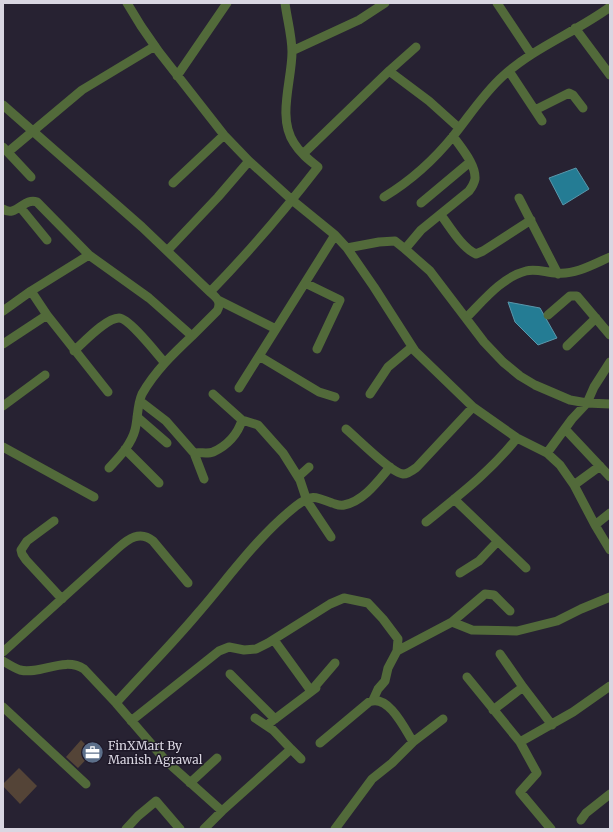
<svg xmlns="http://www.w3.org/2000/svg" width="613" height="832" font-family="Merriweather,serif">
  <rect width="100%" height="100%" fill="#272232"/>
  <path fill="#247c94" stroke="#5a97ab" d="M 576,168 L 589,189 L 563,205 L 549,178 Z
    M 508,302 L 540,308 L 557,338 L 538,345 L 515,322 Z"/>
  <path fill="#544437" d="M 81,740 L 93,752 L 78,768 L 66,757 Z
    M 19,768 L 37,786 L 20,804 L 3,786 L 3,784 Z"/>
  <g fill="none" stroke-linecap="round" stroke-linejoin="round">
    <path stroke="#526a3a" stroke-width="9" d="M 127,3 L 141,26 L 159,52 L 224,135 L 249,161 L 292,200 L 335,235 L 347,248 L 374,287 L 415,351 L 473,407 L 517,438 L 547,453 L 560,465 L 574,485 L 595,525 L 610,550
      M 497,3 L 531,54
      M 575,28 L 610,75
      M 292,51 L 359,20 L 385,3
      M 389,71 L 429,101 L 459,128
      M 509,71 L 542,121
      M 177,76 L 227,3
      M 3,105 L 142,227 L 210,292 C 249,252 284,211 318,167 C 309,160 300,153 294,143 C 277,118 292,80 292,52 C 292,36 287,19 285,3
      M 535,110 L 569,93 L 573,95 L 583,108
      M 3,147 L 31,177
      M 8,152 L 82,90 L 155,46
      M 303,154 L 389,71 L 416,47
      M 173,183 L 224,135
      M 384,197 C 412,180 434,160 454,135 C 470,115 484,93 503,76 C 535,47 576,32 610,7
      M 519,198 L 558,274
      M 421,203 L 470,162
      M 20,207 L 47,240
      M 3,209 C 16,218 24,197 37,202 L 89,255
      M 441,215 C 450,227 462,248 476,254 L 483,251 L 531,220
      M 347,248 L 379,242 L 395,241 L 405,249 L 421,230 L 469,191 C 472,187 474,184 475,179 C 476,164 461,148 453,136
      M 405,249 L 430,271 L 484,342 L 503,362 L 520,376 L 535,385 L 570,400 L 587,403 L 610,404
      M 167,251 L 218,197 L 249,161
      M 305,283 L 340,300 L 317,349
      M 31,291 L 47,315 L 108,392
      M 218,300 L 276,329
      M 3,311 L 31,291 L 89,255 L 149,298 L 192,336 L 217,311 C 222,302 217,298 210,292
      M 548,315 L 570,296 L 577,296 L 610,335
      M 466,318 C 483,301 502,277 526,271 C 536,268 547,273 557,273 C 575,275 594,264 610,257
      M 3,344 L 47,315
      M 567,346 L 596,318
      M 74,351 C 84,342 106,318 119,318 C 129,318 157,354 165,363
      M 259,356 L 319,392 L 335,397
      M 239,388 L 335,235
      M 213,394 L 242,420 L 258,425 L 283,453 L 300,480 L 307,501 L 331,537
      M 370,394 L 388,367 L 412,347
      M 140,401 L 166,421 L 194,453 L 204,479
      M 3,406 L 45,375
      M 137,417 L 167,443
      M 346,429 C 357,438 391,473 403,474 C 408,474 413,470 417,467 L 473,407
      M 565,429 L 610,477
      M 3,447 L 94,497
      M 125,449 L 159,483
      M 194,453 C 200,452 208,454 213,452 C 227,446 238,434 242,420
      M 547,453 L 572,419 L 587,403 L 594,387 L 610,362
      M 109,468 C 119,457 131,445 135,430 C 138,418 137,405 142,394 C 155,371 174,353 192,336
      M 298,477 L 309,467
      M 574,485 L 600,466
      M 454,499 L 526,568
      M 54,521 L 27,541 L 21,550 L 22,554 L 26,560 L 62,599
      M 426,522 C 458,496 491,471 517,438
      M 595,525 L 610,513
      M 460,573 L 479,561 L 498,541
      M 452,622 L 485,594 L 494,595 L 510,611
      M 274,640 L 311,691 L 335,663
      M 397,651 L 452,622 L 472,630 L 517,631 L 557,621 L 581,609 L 610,597
      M 3,652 L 118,548 C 128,539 140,530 153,541 L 188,583
      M 500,654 L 523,687 L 552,725
      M 3,661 C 8,664 14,668 20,670 C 41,675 64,656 84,669 L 116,703 L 166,761 L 222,811 L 291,749 L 301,759
      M 230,674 L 275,719
      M 467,677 L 520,742 L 537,773 L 520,792 L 551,829
      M 116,703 C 143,673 172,644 198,613 C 230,576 258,536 296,506 C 311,494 315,496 332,503 C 336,504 339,506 344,505 C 364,501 378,481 390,467
      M 3,707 L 86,784
      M 493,710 L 523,687
      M 255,718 L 273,730 L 291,749
      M 131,721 L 219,651 L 229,647 L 244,650 L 256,649 L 268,643 L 330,604 L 344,598 L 368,603 L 383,619 L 398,639 L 397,651 L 388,668 L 385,681 L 378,689 L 373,700
      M 267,725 L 316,688
      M 520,742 L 573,712 L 610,686
      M 320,743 L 369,702 C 388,693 405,729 413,742
      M 190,783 L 217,758
      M 581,820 L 586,813 L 610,794
      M 126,829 L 138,816 L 156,801 L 180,829
      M 204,829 L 222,811
      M 335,829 L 372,779 L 392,763 L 413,742 L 443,719"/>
  </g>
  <defs>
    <symbol id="office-disc" viewBox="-11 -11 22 22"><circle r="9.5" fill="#5c6f8a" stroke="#1e1828"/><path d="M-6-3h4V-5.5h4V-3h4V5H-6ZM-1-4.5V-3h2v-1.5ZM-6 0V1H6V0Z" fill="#fff"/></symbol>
  </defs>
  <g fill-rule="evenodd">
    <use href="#office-disc" x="80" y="740" width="25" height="25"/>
  </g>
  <g text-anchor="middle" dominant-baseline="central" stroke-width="3" stroke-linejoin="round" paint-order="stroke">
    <g font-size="12" fill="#d9d6e1" stroke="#1e1828" text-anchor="start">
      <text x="108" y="745">FinXMart By<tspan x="108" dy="14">Manish Agrawal</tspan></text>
    </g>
  </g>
  <rect width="613" height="832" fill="none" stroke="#d9d6e1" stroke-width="8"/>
</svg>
